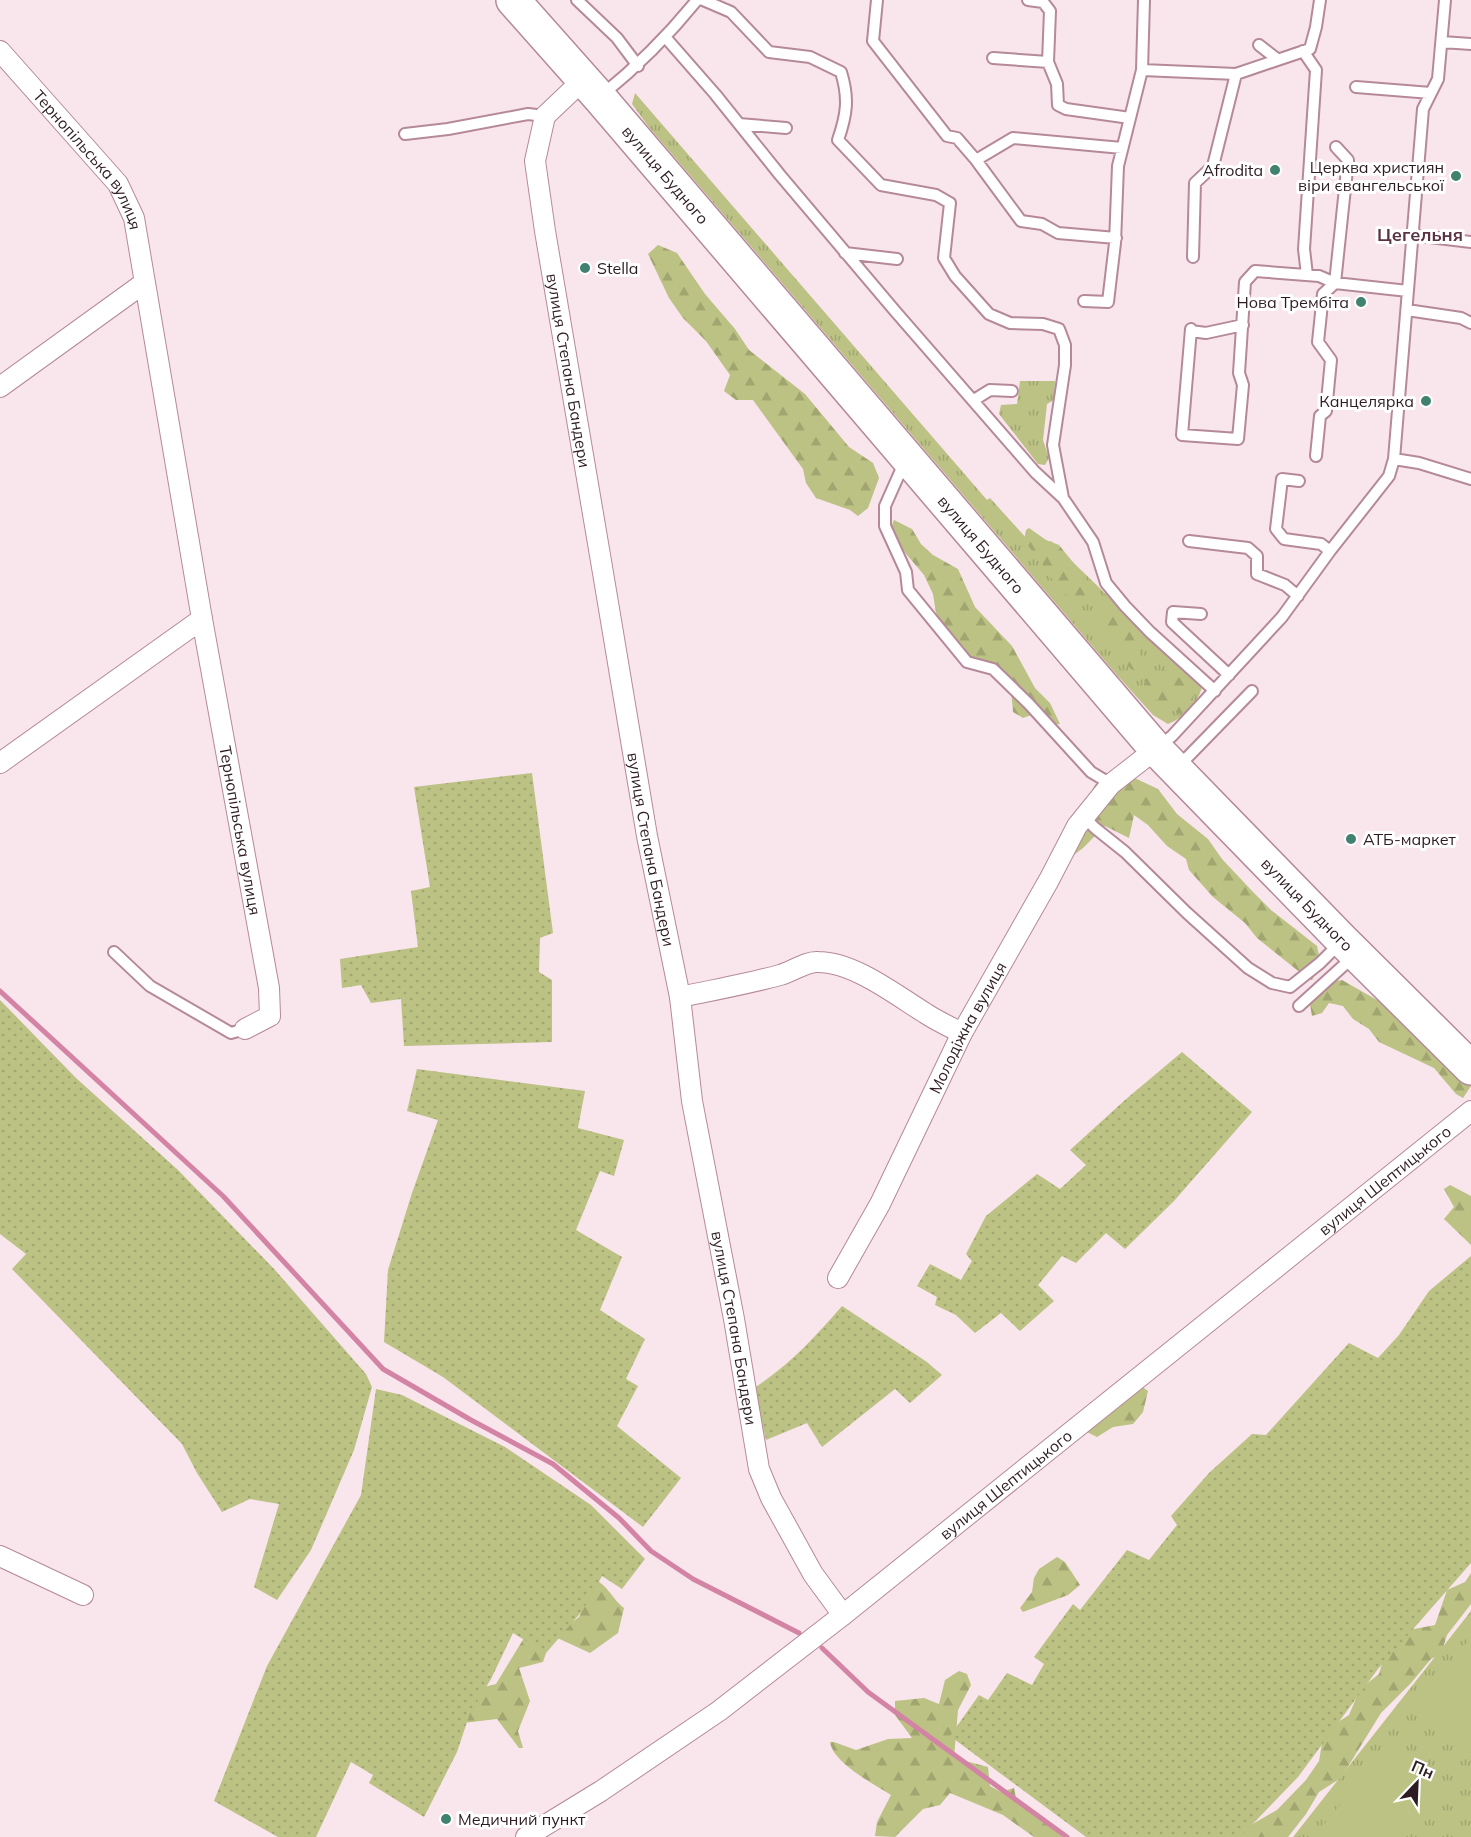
<svg xmlns="http://www.w3.org/2000/svg" width="1471" height="1837" font-family="Mulish,sans-serif">
  <defs>
    <pattern id="grass-tufts" width="24" height="20" patternUnits="userSpaceOnUse" patternTransform="scale(1.5)"><rect width="24" height="20" fill="#bbc283"/><path d="M3 7l-1-3M5 7V3M7 7l1-3M15 17l-1-3M17 17v-4M19 17l1-3" fill="none" stroke="#a1a671"/></pattern>
    <pattern id="forest-firs" width="22" height="20" patternUnits="userSpaceOnUse" patternTransform="scale(1.5)"><rect width="22" height="20" fill="#bbc283"/><path d="M5 1l3.5 6h-7zM16 11l3.5 6h-7z" fill="#a1a671"/></pattern>
    <pattern id="garden-dots" width="8" height="8" patternUnits="userSpaceOnUse" patternTransform="scale(1.5)"><rect width="8" height="8" fill="#bbc283"/><path d="M2 2h.1M6 6h.1" fill="none" stroke="#a1a671" stroke-width="1.8" stroke-linecap="round"/></pattern>
  </defs>
  <rect width="100%" height="100%" fill="#f9e5ec"/>
  <path fill="url(#grass-tufts)" d="M 635,93 L 987,500 L 990,498 L 1038,551 L 1051,541 L 1202,687 C 1197,705 1185,717 1168,724 L 1153,715 L 1117,675 L 648,126 L 632,104 Z
    M 1020,381 L 1055,381 L 1054,400 L 1047,404 L 1043,440 L 1049,458 L 1045,465 L 1038,464 L 999,414 L 1001,405 L 1017,404 Z
    M 1471,1611 L 1471,1837 L 1293,1837 Z"/>
  <path fill="url(#forest-firs)" d="M 658,245 L 677,253 L 705,294 L 735,329 L 749,350 L 805,394 L 849,447 L 873,463 L 879,478 L 868,508 L 858,516 L 850,510 L 816,498 L 806,483 L 803,469 L 753,400 L 736,400 L 724,391 L 730,375 L 706,341 L 683,318 L 669,298 L 648,254 Z
    M 894,520 L 912,529 L 921,544 L 933,555 L 958,569 L 975,607 L 1012,646 L 1035,688 L 1050,703 L 1060,724 L 1050,725 L 1040,712 L 1023,718 L 1013,712 L 1010,678 L 1003,670 L 967,657 L 964,647 L 946,630 L 936,613 L 933,594 L 924,575 L 902,549 L 890,530 Z
    M 1029,528 L 1046,540 L 1059,545 L 1084,576 L 1087,592 L 1079,604 C 1054,590 1043,561 1024,541 L 1026,530 Z
    M 1104,612 L 1112,614 L 1139,637 L 1140,657 L 1143,672 C 1127,672 1125,660 1116,649 C 1112,646 1107,644 1104,641 C 1098,634 1098,621 1098,613 Z
    M 1165,670 L 1182,679 L 1195,692 L 1188,708 L 1179,714 L 1150,696 L 1144,680 L 1158,671 Z
    M 1107,773 L 1124,773 L 1158,789 L 1177,814 L 1208,839 L 1222,859 L 1253,892 L 1271,910 L 1317,946 L 1321,964 L 1312,980 L 1302,974 L 1257,938 L 1245,923 L 1213,897 L 1189,870 L 1186,859 L 1167,846 L 1148,825 L 1134,815 L 1129,838 L 1105,826 L 1083,848 L 1066,861 L 1088,812 L 1090,794 L 1095,785 Z
    M 1342,980 L 1384,1004 L 1471,1082 L 1471,1086 L 1463,1098 L 1456,1094 L 1434,1068 L 1379,1042 L 1369,1029 L 1353,1019 L 1343,1006 L 1329,1003 L 1322,1013 L 1312,1016 L 1310,1005 L 1328,982 Z
    M 1450,1185 L 1471,1196 L 1471,1245 L 1444,1219 L 1454,1207 L 1444,1189 Z
    M 1141,1386 L 1148,1391 L 1143,1412 L 1133,1424 L 1113,1427 L 1097,1437 L 1087,1432 L 1098,1418 Z
    M 1057,1557 L 1065,1562 L 1080,1585 L 1068,1595 L 1023,1612 L 1020,1608 L 1032,1592 L 1034,1578 L 1039,1569 Z
    M 1471,1573 L 1471,1604 L 1447,1635 L 1441,1654 L 1431,1659 L 1411,1683 L 1381,1713 L 1341,1778 L 1319,1792 L 1306,1814 L 1288,1837 L 1234,1837 L 1249,1826 L 1277,1810 L 1306,1780 L 1319,1761 L 1324,1731 L 1349,1715 L 1360,1689 L 1379,1674 L 1386,1650 L 1409,1630 L 1435,1625 L 1447,1590 L 1465,1582 Z
    M 598,1581 C 610,1589 613,1600 624,1608 L 618,1633 L 590,1653 L 553,1636 L 579,1617 L 594,1582 Z
    M 524,1638 L 543,1645 L 546,1653 L 543,1662 L 519,1668 L 530,1701 L 518,1731 L 523,1748 L 519,1748 L 497,1719 L 463,1723 L 456,1694 L 496,1684 Z
    M 959,1671 L 967,1674 L 971,1685 L 958,1710 L 954,1758 L 988,1767 L 990,1786 L 1001,1792 L 1014,1788 L 1017,1803 L 1051,1823 L 1062,1837 L 1034,1837 L 1003,1815 L 950,1793 L 940,1805 L 923,1809 L 895,1837 L 875,1836 L 877,1822 L 891,1795 C 874,1784 833,1763 830,1742 L 834,1742 L 856,1750 L 888,1739 L 912,1738 L 895,1715 L 895,1701 L 924,1698 L 939,1704 L 945,1680 Z"/>
  <path fill="url(#garden-dots)" d="M 532,773 L 553,933 L 540,938 L 539,972 L 552,980 L 552,1042 L 404,1046 L 401,999 L 371,1003 L 361,985 L 342,988 L 340,959 L 418,947 L 411,891 L 430,887 L 414,787 Z
    M 0,1000 L 76,1078 L 178,1170 L 275,1270 L 366,1374 L 372,1387 L 354,1450 L 311,1550 L 277,1600 L 254,1587 L 279,1504 L 250,1499 L 222,1512 L 197,1473 L 182,1444 L 12,1269 L 26,1254 L 0,1234 Z
    M 1182,1052 L 1252,1112 L 1174,1201 L 1125,1249 L 1106,1233 L 1076,1263 L 1062,1256 L 1038,1285 L 1054,1301 L 1020,1331 L 1001,1313 L 975,1333 L 956,1315 L 935,1305 L 937,1297 L 917,1286 L 930,1264 L 961,1280 L 972,1261 L 966,1254 L 986,1216 L 1037,1174 L 1060,1189 L 1086,1165 L 1070,1150 L 1125,1100 Z
    M 417,1069 L 585,1091 L 578,1128 L 624,1140 L 614,1176 L 600,1171 L 576,1230 L 622,1257 L 600,1310 L 645,1339 L 626,1379 L 638,1386 L 617,1426 L 681,1478 L 643,1527 L 443,1377 L 384,1342 L 388,1270 L 412,1193 L 438,1120 L 407,1111 Z
    M 1471,1256 L 1471,1563 L 1378,1669 L 1298,1777 L 1240,1837 L 1086,1837 L 950,1736 L 979,1695 L 988,1700 L 1007,1673 L 1032,1685 L 1044,1664 L 1034,1657 L 1073,1604 L 1080,1610 L 1127,1550 L 1149,1560 L 1177,1525 L 1171,1516 L 1209,1473 L 1252,1434 L 1266,1435 L 1349,1343 L 1378,1358 L 1399,1335 L 1429,1291 Z
    M 842,1306 L 927,1362 L 942,1375 L 910,1403 L 895,1389 L 822,1447 L 807,1423 L 766,1440 L 754,1388 C 791,1364 814,1338 842,1306 Z
    M 376,1389 L 402,1395 L 505,1447 L 591,1505 L 645,1559 L 622,1589 L 602,1576 L 583,1610 L 546,1653 L 513,1633 L 491,1679 L 470,1713 L 457,1752 L 424,1817 L 369,1783 L 373,1775 L 351,1762 L 316,1837 L 278,1837 L 214,1801 L 267,1666 L 361,1495 Z"/>
  <path fill="#bbc283" d="M 1471,1637 L 1471,1752 L 1415,1708 Z
    M 1391,1740 L 1445,1783 L 1402,1837 L 1314,1837 Z"/>
  <g fill="none" stroke-linecap="round" stroke-linejoin="round">
    <path stroke="#d384a5" stroke-width="5" d="M 0,991 L 223,1196 L 383,1369 L 471,1420 L 553,1464 L 619,1518 L 651,1551 L 693,1579 L 799,1633
      M 822,1648 L 868,1692 L 1067,1837"/>
    <defs>
      <path id="service" d="M 577,0 L 617,38 L 638,66
        M 703,0 L 731,12 L 769,52 L 810,57 L 841,72 C 849,98 847,114 838,140 L 881,185 L 936,195 L 950,203 L 944,258 L 955,276 L 989,314 L 1010,323 L 1043,324 L 1059,329 L 1065,345 L 1065,365 L 1053,445 L 1063,498
        M 877,0 L 873,41 L 947,136 L 957,138 L 976,160
        M 1028,0 L 1043,2 L 1050,11 L 1048,62 L 1057,84 L 1058,105 L 1066,109 L 1130,118
        M 1144,0 L 1142,70 L 1236,74 L 1310,49 L 1316,27 L 1320,0
        M 666,38 L 715,94 L 780,175 L 895,311 L 1035,472 L 1063,498 L 1093,542 L 1106,583 L 1125,606 L 1150,632 L 1215,691
        M 1442,42 L 1471,44
        M 1259,45 L 1277,59
        M 1303,51 L 1316,70 L 1304,249 L 1307,275
        M 993,58 L 1048,62
        M 1356,87 L 1431,93
        M 602,95 C 639,65 667,37 697,0
        M 739,124 L 786,128
        M 405,134 L 448,129 L 528,114 L 545,116
        M 1413,235 L 1471,242
        M 1116,238 L 1058,233 L 1042,224 L 1021,221 L 976,160 L 1013,138 L 1122,148
        M 845,253 L 897,259
        M 1193,257 L 1195,183 L 1213,166 L 1236,74
        M 1084,301 L 1108,302 L 1115,243 L 1118,166 L 1142,70
        M 1407,310 L 1461,318 L 1471,323
        M 1191,329 L 1182,435 L 1238,439 L 1243,385 L 1239,373 L 1245,282 L 1255,271 L 1319,276 L 1335,283 L 1348,160 L 1336,147
        M 1191,331 L 1206,333 L 1243,325
        M 974,400 L 990,390 L 1012,391
        M 1316,456 L 1320,416 L 1326,411 L 1331,360 L 1318,342 L 1323,294 L 1335,283 L 1408,291
        M 1394,459 L 1419,463 L 1471,479
        M 905,461 L 885,506 L 885,526 L 906,572 L 908,590 L 967,662 L 993,669 L 1029,704 L 1091,772 L 1111,784
        M 1299,481 L 1282,479 L 1276,529 L 1284,539 L 1321,544 L 1330,551
        M 1189,541 L 1248,548 L 1257,556 L 1257,574 L 1285,585 L 1298,596
        M 1201,614 L 1173,612 L 1172,622 L 1229,675
        M 1158,747 L 1172,736 L 1282,617 L 1330,551 L 1389,476 L 1394,459 L 1423,109 L 1438,79 L 1445,0
        M 1177,768 L 1252,691
        M 1084,817 L 1095,828 L 1125,852 L 1187,913 L 1248,968 L 1272,983 L 1290,987 L 1320,963 L 1340,943
        M 114,952 L 150,986 L 231,1033 L 245,1029
        M 1299,1006 L 1354,956"/>
      <g id="minor">
        <path id="s1" d="M 0,51 L 118,184 L 134,218 L 202,619 L 269,988 L 270,1016 L 245,1029"/>
        <path id="s2" d="M 584,79 L 545,116 L 535,161 L 545,231 L 601,561 L 647,836 L 680,997 L 692,1101 L 734,1319 L 759,1469 L 771,1498 L 813,1574 L 843,1615"/>
        <path d="M 0,387 L 144,283"/>
        <path d="M 0,763 L 202,619"/>
        <path d="M 680,997 C 714,990 747,984 780,975 C 792,972 806,961 818,962 C 854,962 896,995 925,1013 C 937,1021 950,1027 962,1033"/>
        <path id="s3" d="M 838,1278 L 880,1204 L 962,1033 L 1049,880 L 1077,826 L 1111,784 L 1156,749"/>
        <path d="M 0,1556 L 83,1595"/>
        <path id="s4" d="M 526,1837 L 601,1791 L 719,1711 L 843,1615 L 1471,1111"/>
      </g>
      <g id="trunk">
        <path id="s5" d="M 513,0 L 600,98 L 1156,749 L 1342,940 L 1471,1068"/>
      </g>
    </defs>
    <use href="#service" stroke="#b5899a" stroke-width="14"/>
    <use href="#minor" stroke="#b5899a" stroke-width="22"/>
    <use href="#trunk" stroke="#b5899a" stroke-width="36"/>
    <use href="#service" stroke="#fff" stroke-width="10"/>
    <use href="#minor" stroke="#fff" stroke-width="20"/>
    <use href="#trunk" stroke="#fff" stroke-width="33"/>
  </g>
  <g fill="#41816f" stroke="#fff" stroke-width="2">
    <circle cx="1275" cy="170" r="6"/>
    <circle cx="1456" cy="176" r="6"/>
    <circle cx="585" cy="268" r="6"/>
    <circle cx="1361" cy="302" r="6"/>
    <circle cx="1426" cy="401" r="6"/>
    <circle cx="1351" cy="839" r="6"/>
    <circle cx="446" cy="1819" r="6"/>
  </g>
  <g text-anchor="middle" dominant-baseline="central" stroke-width="6" stroke-linejoin="round" paint-order="stroke">
    <g font-size="16" fill="#2d1c23" stroke="#fff">
      <text stroke="none"><textPath href="#s1" startOffset="141">Тернопільська вулиця</textPath></text>
      <text stroke="none"><textPath href="#s5" startOffset="232">вулиця Будного</textPath></text>
      <text stroke="none"><textPath href="#s2" startOffset="312">вулиця Степана Бандери</textPath></text>
      <text stroke="none"><textPath href="#s5" startOffset="718">вулиця Будного</textPath></text>
      <text stroke="none"><textPath href="#s1" startOffset="837">Тернопільська вулиця</textPath></text>
      <text stroke="none"><textPath href="#s2" startOffset="798">вулиця Степана Бандери</textPath></text>
      <text stroke="none"><textPath href="#s5" startOffset="1204">вулиця Будного</textPath></text>
      <text stroke="none"><textPath href="#s3" startOffset="282">Молодіжна вулиця</textPath></text>
      <text stroke="none"><textPath href="#s4" startOffset="1082">вулиця Шептицького</textPath></text>
      <text stroke="none"><textPath href="#s2" startOffset="1284">вулиця Степана Бандери</textPath></text>
      <text stroke="none"><textPath href="#s4" startOffset="596">вулиця Шептицького</textPath></text>
    </g>
    <g font-size="16" fill="#2d1c23" stroke="#fff" text-anchor="end">
      <text x="1444" y="167">Церква християн<tspan x="1444" dy="18">віри євангельської</tspan></text>
      <text x="1263" y="170">Afrodita</text>
      <text x="597" y="268" text-anchor="start">Stella</text>
      <text x="1349" y="302">Нова Трембіта</text>
      <text x="1414" y="401">Канцелярка</text>
      <text x="1363" y="839" text-anchor="start">АТБ-маркет</text>
      <text x="458" y="1819" text-anchor="start">Медичний пункт</text>
    </g>
    <g font-size="18" font-weight="bold" fill="#593343" stroke="#fff">
      <text x="1420" y="234">Цегельня</text>
    </g>
  </g>
  <g transform="translate(1417 1783) rotate(23)" stroke="#ffffff" stroke-width="4.5" paint-order="stroke">
  <path d="M0-4.5L10 22L0 15L-10 22Z" fill="#2d1c23"/>
  <text y="-9" font-size="16" font-weight="bold" text-anchor="middle" fill="#2d1c23">Пн</text>
  </g>
</svg>
